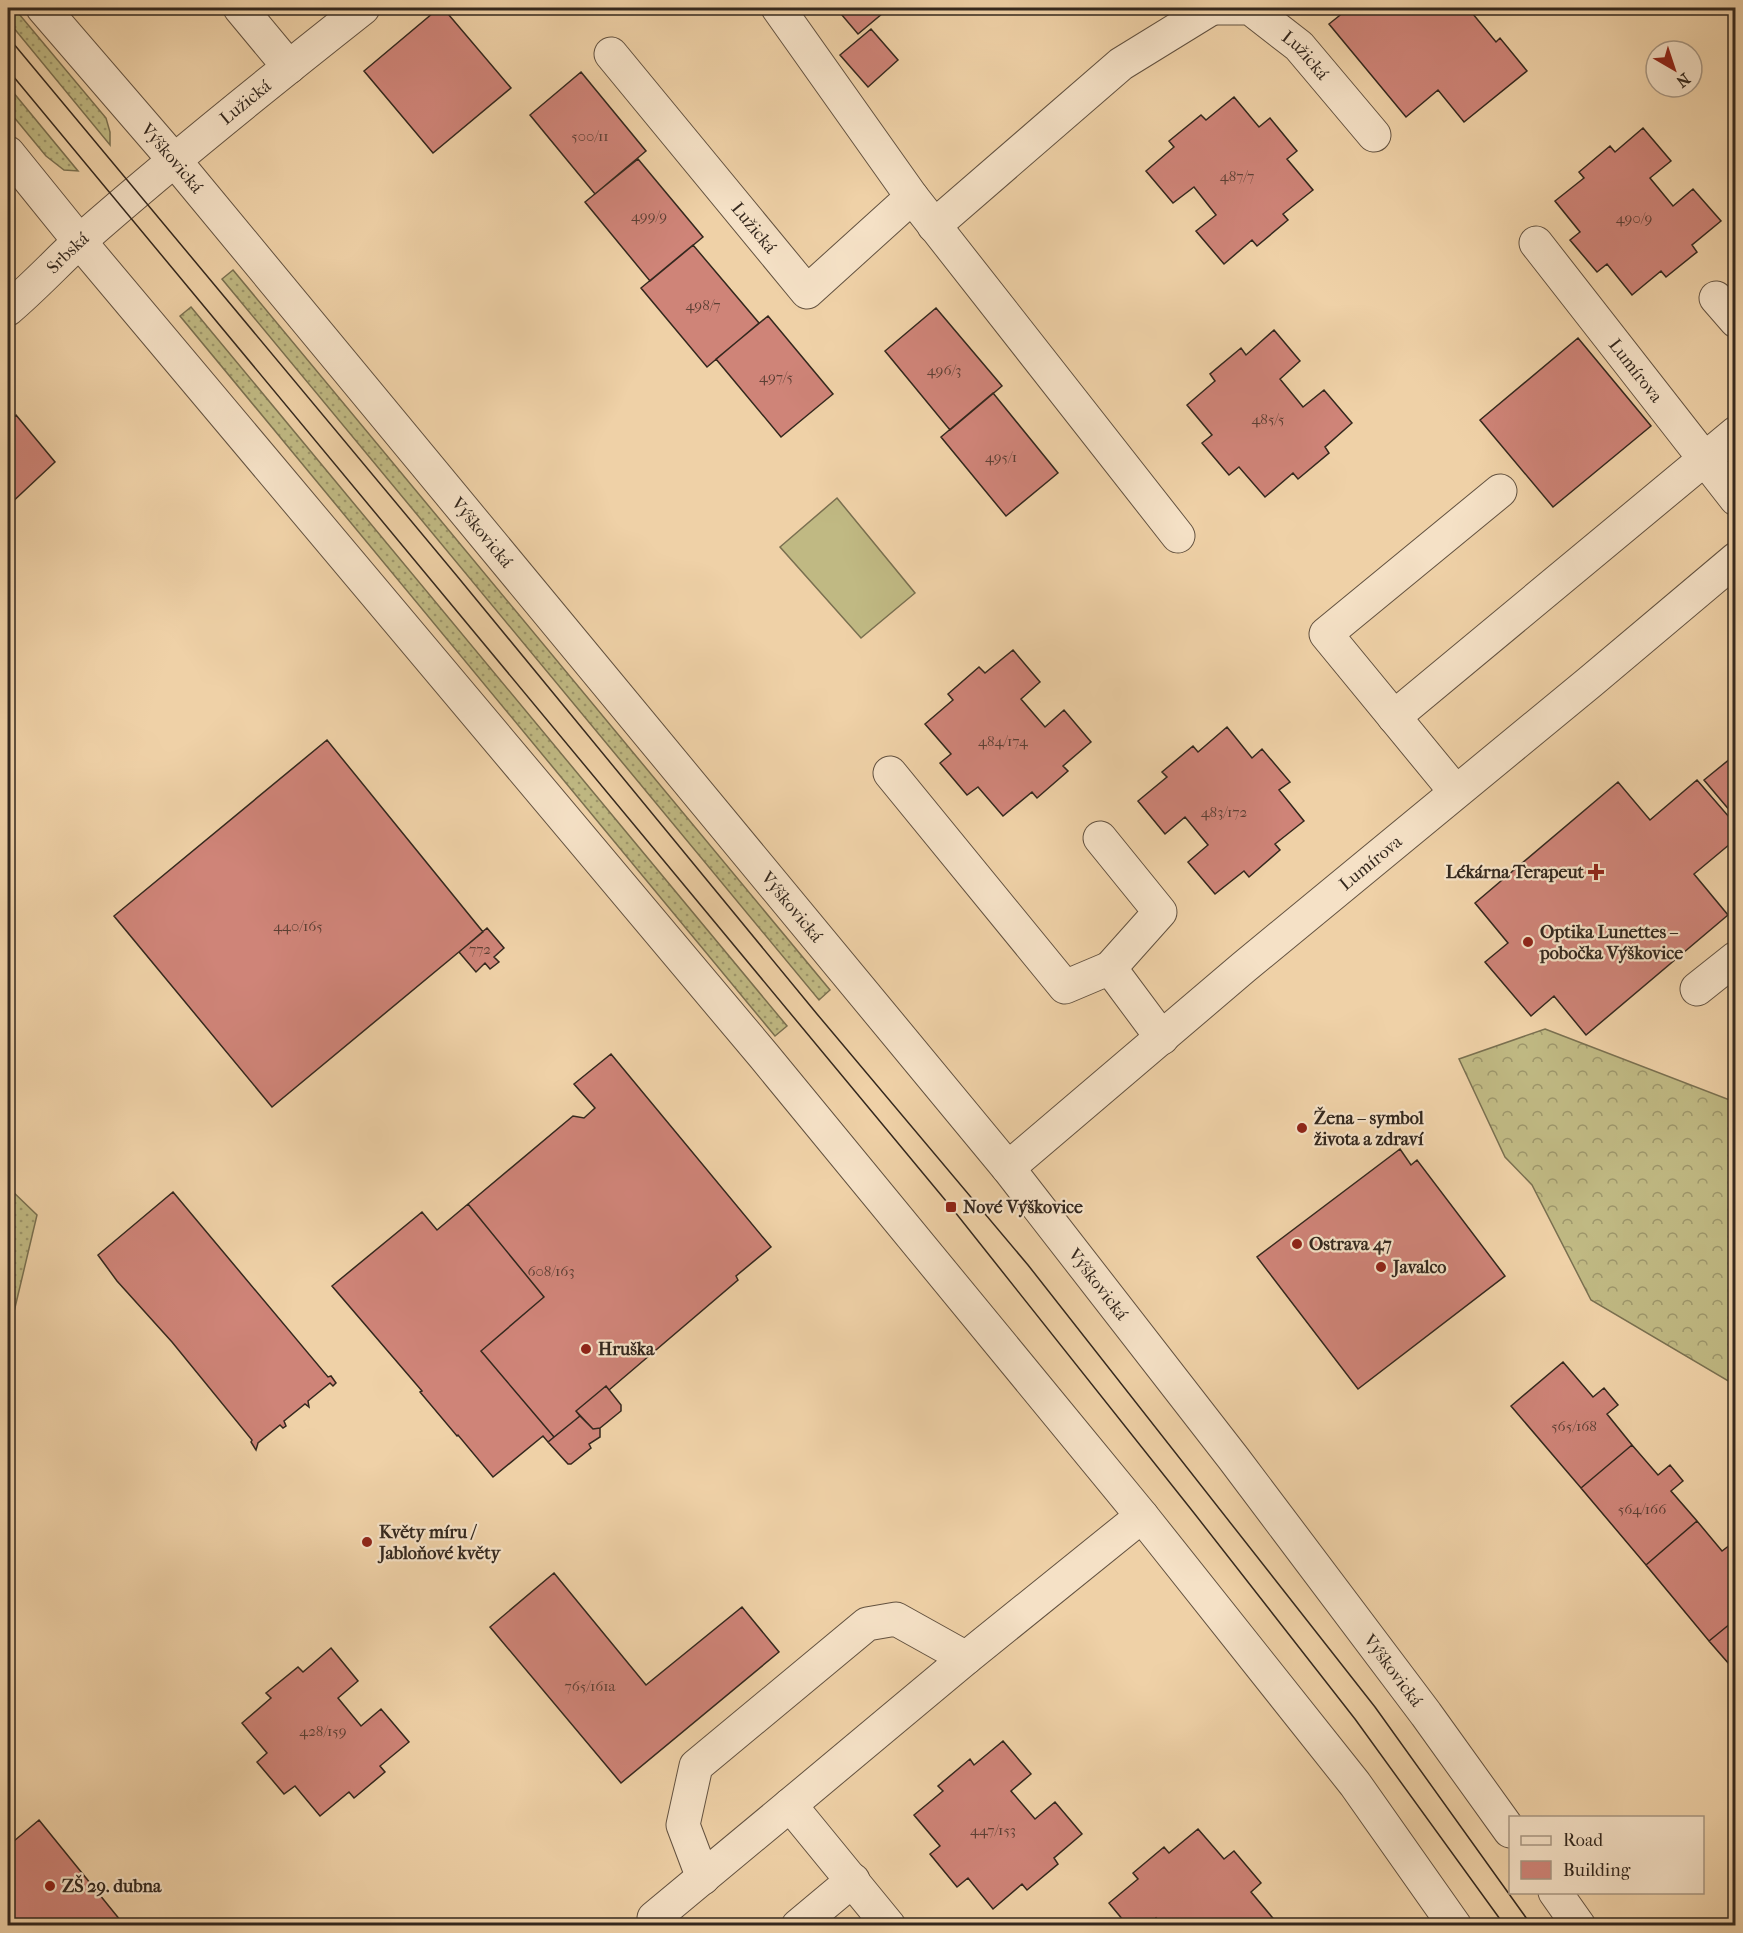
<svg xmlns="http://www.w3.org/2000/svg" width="1743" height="1933" font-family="'IM FELL French Canon',serif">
  <defs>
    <pattern id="grass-dots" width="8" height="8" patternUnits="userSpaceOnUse" patternTransform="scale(1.5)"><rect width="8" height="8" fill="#c0b983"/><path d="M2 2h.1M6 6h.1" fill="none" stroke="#9d966b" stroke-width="1.8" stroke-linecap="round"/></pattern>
    <pattern id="forest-crowns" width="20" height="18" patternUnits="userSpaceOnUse" patternTransform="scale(1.5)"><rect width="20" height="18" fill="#c0b983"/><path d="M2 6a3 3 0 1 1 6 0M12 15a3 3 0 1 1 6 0" fill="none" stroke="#9d966b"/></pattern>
  </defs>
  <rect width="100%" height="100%" fill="#efd1a7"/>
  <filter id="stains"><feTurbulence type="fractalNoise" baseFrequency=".00333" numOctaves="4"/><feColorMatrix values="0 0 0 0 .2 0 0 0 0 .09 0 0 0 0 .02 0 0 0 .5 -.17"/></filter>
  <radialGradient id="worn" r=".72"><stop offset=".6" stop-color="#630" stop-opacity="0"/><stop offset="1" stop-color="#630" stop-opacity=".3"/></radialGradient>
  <path fill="url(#grass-dots)" stroke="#7a7050" stroke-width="1.5" d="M 8,8 L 14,8 L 106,118 L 110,132 L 110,145 L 8,21 Z
    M 8,86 L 78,171 L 64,170 L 46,156 L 8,110 Z
    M 233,270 L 830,990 L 819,1000 L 222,279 Z
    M 191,307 L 787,1026 L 775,1036 L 180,316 Z
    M 8,1187 L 37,1215 L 8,1337 Z"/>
  <path fill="url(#forest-crowns)" stroke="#7a7050" stroke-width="1.5" d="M 1545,1029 L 1735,1102 L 1735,1385 L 1591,1300 L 1532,1185 L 1505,1157 L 1459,1059 Z"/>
  <path fill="#c0b983" stroke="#7a7050" stroke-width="1.5" d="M 837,498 L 915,593 L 861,638 L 780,547 Z"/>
  <path fill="#cf8478" stroke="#34281e" stroke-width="1.5" d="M 439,8 L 443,8 L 511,88 L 433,153 L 364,71 Z
    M 836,8 L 889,8 L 858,34 Z
    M 1349,8 L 1468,8 L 1496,42 L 1500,38 L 1527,71 L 1464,122 L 1438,90 L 1406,117 L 1329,24 Z
    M 871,29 L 898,60 L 868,87 L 840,55 Z
    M 581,72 L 646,151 L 595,194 L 530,115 Z
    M 1234,97 L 1259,127 L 1270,118 L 1297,151 L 1287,159 L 1313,190 L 1283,214 L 1288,220 L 1257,246 L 1252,240 L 1224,264 L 1196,231 L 1216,215 L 1194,187 L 1173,203 L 1146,171 L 1174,147 L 1169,141 L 1201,115 L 1206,120 Z
    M 1643,128 L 1671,161 L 1650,178 L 1673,206 L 1693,189 L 1721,221 L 1692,245 L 1697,252 L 1666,277 L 1661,271 L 1632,295 L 1607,264 L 1597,272 L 1570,240 L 1580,232 L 1555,201 L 1584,178 L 1579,172 L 1610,146 L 1615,152 Z
    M 638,159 L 703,237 L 650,281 L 585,202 Z
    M 693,245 L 759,323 L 707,367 L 641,288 Z
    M 936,308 L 1002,386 L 950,430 L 885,351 Z
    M 768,316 L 833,394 L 781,437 L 716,359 Z
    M 1274,330 L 1300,361 L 1280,379 L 1303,407 L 1324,390 L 1352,423 L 1325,447 L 1329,453 L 1298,479 L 1293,473 L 1265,497 L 1239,467 L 1229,475 L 1202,443 L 1212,435 L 1187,405 L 1215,381 L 1210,374 L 1241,348 L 1246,355 Z
    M 1578,338 L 1651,426 L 1553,507 L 1480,420 Z
    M 993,393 L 1058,473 L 1006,516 L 941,437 Z
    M 16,415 L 55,462 L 8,506 L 8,422 Z
    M 1013,650 L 1040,682 L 1021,699 L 1045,727 L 1064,710 L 1091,742 L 1063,766 L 1068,771 L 1037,798 L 1032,792 L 1003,816 L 978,787 L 967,795 L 940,763 L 951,754 L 925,724 L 953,700 L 948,694 L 979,667 L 985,673 Z
    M 1227,727 L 1252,758 L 1262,749 L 1290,782 L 1279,790 L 1304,821 L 1275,844 L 1280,850 L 1249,877 L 1244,871 L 1215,894 L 1188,862 L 1208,845 L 1185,817 L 1165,834 L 1138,801 L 1167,777 L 1162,772 L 1193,746 L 1198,752 Z
    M 327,740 L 483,932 L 272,1107 L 114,916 Z
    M 1736,754 L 1736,818 L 1704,780 Z
    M 1697,780 L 1736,825 L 1736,839 L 1694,874 L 1728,915 L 1586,1035 L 1554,996 L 1531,1016 L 1485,962 L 1508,943 L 1475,903 L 1618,782 L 1650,820 Z
    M 487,928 L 504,948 L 494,957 L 499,962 L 490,969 L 485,963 L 476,972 L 459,952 Z
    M 611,1054 L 771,1247 L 736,1276 L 738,1280 L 609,1390 L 606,1386 L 576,1411 L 580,1416 L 554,1437 L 481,1351 L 544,1297 L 468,1204 L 573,1116 L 584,1118 L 595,1108 L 574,1084 Z
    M 1400,1149 L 1411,1165 L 1417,1160 L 1505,1276 L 1358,1389 L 1257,1257 Z
    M 173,1192 L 328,1377 L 331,1376 L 336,1383 L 333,1386 L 330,1383 L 308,1401 L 309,1407 L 305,1404 L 284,1421 L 286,1426 L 283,1428 L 280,1425 L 258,1443 L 256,1450 L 251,1442 L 252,1440 L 172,1342 L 117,1281 L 98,1255 Z
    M 468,1204 L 544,1297 L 481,1351 L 554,1437 L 548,1442 L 543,1436 L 493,1477 L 458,1435 L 457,1436 L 420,1392 L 422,1391 L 332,1286 L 422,1212 L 437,1230 Z
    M 1563,1362 L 1593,1397 L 1604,1388 L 1618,1405 L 1607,1414 L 1632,1445 L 1581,1488 L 1511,1406 Z
    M 606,1386 L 621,1405 L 621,1411 L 600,1428 L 593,1429 L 576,1411 Z
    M 580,1416 L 593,1429 L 600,1428 L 600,1437 L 589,1444 L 591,1448 L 571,1464 L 568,1464 L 548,1442 Z
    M 1632,1445 L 1658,1475 L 1670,1465 L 1683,1481 L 1671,1491 L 1697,1521 L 1646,1565 L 1581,1488 Z
    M 1697,1521 L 1722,1551 L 1734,1542 L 1736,1544 L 1736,1619 L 1709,1641 L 1646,1565 Z
    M 554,1573 L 646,1685 L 742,1607 L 779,1652 L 621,1783 L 490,1627 Z
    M 1736,1619 L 1736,1672 L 1709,1641 Z
    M 331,1648 L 358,1681 L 338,1698 L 361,1726 L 381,1709 L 409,1742 L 380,1766 L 385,1772 L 354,1798 L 349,1792 L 320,1816 L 295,1786 L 284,1794 L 257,1762 L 267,1753 L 242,1723 L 271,1698 L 266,1693 L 298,1667 L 303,1672 Z
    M 1003,1741 L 1031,1774 L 1011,1791 L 1035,1819 L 1055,1802 L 1082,1834 L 1054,1858 L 1058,1864 L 1027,1890 L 1022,1884 L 993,1909 L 968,1878 L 957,1887 L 930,1854 L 940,1846 L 914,1815 L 943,1791 L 938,1786 L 970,1759 L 974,1765 Z
    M 39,1820 L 125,1926 L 8,1926 L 8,1846 Z
    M 1198,1829 L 1224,1859 L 1234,1851 L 1261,1883 L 1251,1892 L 1277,1923 L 1273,1926 L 1162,1926 L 1156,1918 L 1148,1926 L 1128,1926 L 1109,1903 L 1138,1879 L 1133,1873 L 1164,1847 L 1169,1853 Z"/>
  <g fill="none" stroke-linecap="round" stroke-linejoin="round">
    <defs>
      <g id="minor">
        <path id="s1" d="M 43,8 L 175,161 L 1008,1168 L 1234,1459 L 1426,1714 L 1510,1831"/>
        <path d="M 240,8 L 289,67"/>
        <path d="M 778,8 L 912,197 L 1178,536"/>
        <path id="s2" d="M 1217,8 L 1250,8 L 1299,46 L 1374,135"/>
        <path id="s3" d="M 611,54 L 807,292 L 912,197"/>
        <path d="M 8,153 L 80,242 L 764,1056 L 1142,1516 L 1355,1784 L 1455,1926"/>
        <path d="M 934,226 L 1121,64 L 1212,8"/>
        <path id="s4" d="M 1536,243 L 1736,499"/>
        <path d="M 1716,298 L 1736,321"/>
        <path id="s5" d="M 8,309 C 33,288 56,263 81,240 C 172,160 268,83 363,8"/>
        <path d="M 1394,717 L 1736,433"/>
        <path d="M 890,773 L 1065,987 L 1110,968 L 1162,1038"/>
        <path d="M 1455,791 L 1326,634 L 1500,491"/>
        <path d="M 1100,838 L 1160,912 L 1110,968"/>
        <path d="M 1697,989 L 1736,958"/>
        <path id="s6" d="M 1008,1168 L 1244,967 L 1590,682 L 1736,559"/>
        <path d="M 790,1805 L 966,1658 L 1142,1516"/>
        <path d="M 703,1878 L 683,1825 L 696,1766 L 867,1624 L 896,1619 L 966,1658"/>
        <path d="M 1555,1892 L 1579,1926"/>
        <path d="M 654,1918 L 790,1805 L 889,1926"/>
        <path d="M 798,1926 L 853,1880"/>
      </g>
    </defs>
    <use href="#minor" stroke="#635240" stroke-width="35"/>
    <use href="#minor" stroke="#f5e1c6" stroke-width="33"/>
    <path stroke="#34281e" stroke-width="1.5" d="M 8,37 L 457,576 L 817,1014 L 1028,1265 L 1375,1707 L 1532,1926
      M 8,70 L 951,1207 L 1194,1513 L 1355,1719 L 1505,1926"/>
  </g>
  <g fill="#8f2418" stroke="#f5e1c6" stroke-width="2">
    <path d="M1593 863h6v6h6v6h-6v6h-6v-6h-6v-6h6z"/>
    <circle cx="1528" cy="942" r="6"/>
    <circle cx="1302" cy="1128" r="6"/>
    <rect x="945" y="1201" width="12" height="12" rx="3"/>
    <circle cx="1297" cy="1244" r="6"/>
    <circle cx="1381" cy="1267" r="6"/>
    <circle cx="586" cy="1349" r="6"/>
    <circle cx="367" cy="1542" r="6"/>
    <circle cx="50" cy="1886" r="6"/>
  </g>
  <g text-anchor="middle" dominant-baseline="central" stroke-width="4.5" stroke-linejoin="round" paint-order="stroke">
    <g font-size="15" fill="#5b3f34">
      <text x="590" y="136">500/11</text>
      <text x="1237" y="176">487/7</text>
      <text x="649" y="216">499/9</text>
      <text x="1634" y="218">490/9</text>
      <text x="703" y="305">498/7</text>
      <text x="944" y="370">496/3</text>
      <text x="776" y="377">497/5</text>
      <text x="1268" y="419">485/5</text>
      <text x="1001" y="457">495/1</text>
      <text x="1003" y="741">484/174</text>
      <text x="1224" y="812">483/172</text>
      <text x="298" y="926">440/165</text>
      <text x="480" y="949">772</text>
      <text x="551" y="1271">608/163</text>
      <text x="1574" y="1426">565/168</text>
      <text x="1642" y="1509">564/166</text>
      <text x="590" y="1686">765/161a</text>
      <text x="323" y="1731">428/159</text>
      <text x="993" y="1830">447/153</text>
    </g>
    <g font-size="18" fill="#34281e" stroke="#f5e1c6">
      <text stroke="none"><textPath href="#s2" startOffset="106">Lužická</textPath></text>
      <text stroke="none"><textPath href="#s5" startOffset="315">Lužická</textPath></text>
      <text stroke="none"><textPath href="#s1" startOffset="198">Výškovická</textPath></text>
      <text stroke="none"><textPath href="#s3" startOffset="225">Lužická</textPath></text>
      <text stroke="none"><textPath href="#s5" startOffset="82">Srbská</textPath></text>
      <text stroke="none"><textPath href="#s4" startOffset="162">Lumírova</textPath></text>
      <text stroke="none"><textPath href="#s1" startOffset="684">Výškovická</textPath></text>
      <text stroke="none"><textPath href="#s6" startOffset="474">Lumírova</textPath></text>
      <text stroke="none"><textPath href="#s1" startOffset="1170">Výškovická</textPath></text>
      <text stroke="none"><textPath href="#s1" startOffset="1656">Výškovická</textPath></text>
      <text stroke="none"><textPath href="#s1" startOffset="2142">Výškovická</textPath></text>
    </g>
    <g font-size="18" font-weight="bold" fill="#34281e" stroke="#f5e1c6" text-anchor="start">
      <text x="1584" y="872" text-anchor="end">Lékárna Terapeut</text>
      <text x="1540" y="932">Optika Lunettes –<tspan x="1540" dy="21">pobočka Výškovice</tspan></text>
      <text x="1314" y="1118">Žena – symbol<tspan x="1314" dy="21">života a zdraví</tspan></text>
      <text x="963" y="1207">Nové Výškovice</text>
      <text x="1309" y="1244">Ostrava 47</text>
      <text x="1393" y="1267">Javalco</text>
      <text x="598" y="1349">Hruška</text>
      <text x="379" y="1532">Květy míru /<tspan x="379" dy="21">Jabloňové květy</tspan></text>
      <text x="62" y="1886">ZŠ 29. dubna</text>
    </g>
  </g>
  <rect width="1743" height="1933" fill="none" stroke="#efd1a7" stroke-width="30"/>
  <rect x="9" y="9" width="1725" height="1915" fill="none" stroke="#34281e" stroke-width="3"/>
  <rect x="15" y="15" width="1713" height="1903" fill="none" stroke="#34281e" stroke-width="1.5"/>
  <rect x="1509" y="1816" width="195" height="78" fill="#f5e1c6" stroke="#a89783" stroke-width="1.5"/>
  <rect x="1521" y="1836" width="30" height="9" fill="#f5e1c6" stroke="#a89783" stroke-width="1.5"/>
  <text x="1563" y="1846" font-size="18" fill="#34281e">Road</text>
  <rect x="1521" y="1861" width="30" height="18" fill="#cf8478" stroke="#a89783" stroke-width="1.5"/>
  <text x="1563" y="1876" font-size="18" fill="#34281e">Building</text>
  <g transform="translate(1674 69) rotate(141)"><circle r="28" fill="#f5e1c6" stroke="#a89783" stroke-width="1.5"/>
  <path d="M0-4.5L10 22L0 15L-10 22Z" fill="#8f2418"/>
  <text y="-9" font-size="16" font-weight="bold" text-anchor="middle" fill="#34281e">N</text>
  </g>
  <rect width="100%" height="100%" filter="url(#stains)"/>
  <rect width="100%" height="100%" fill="url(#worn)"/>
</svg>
